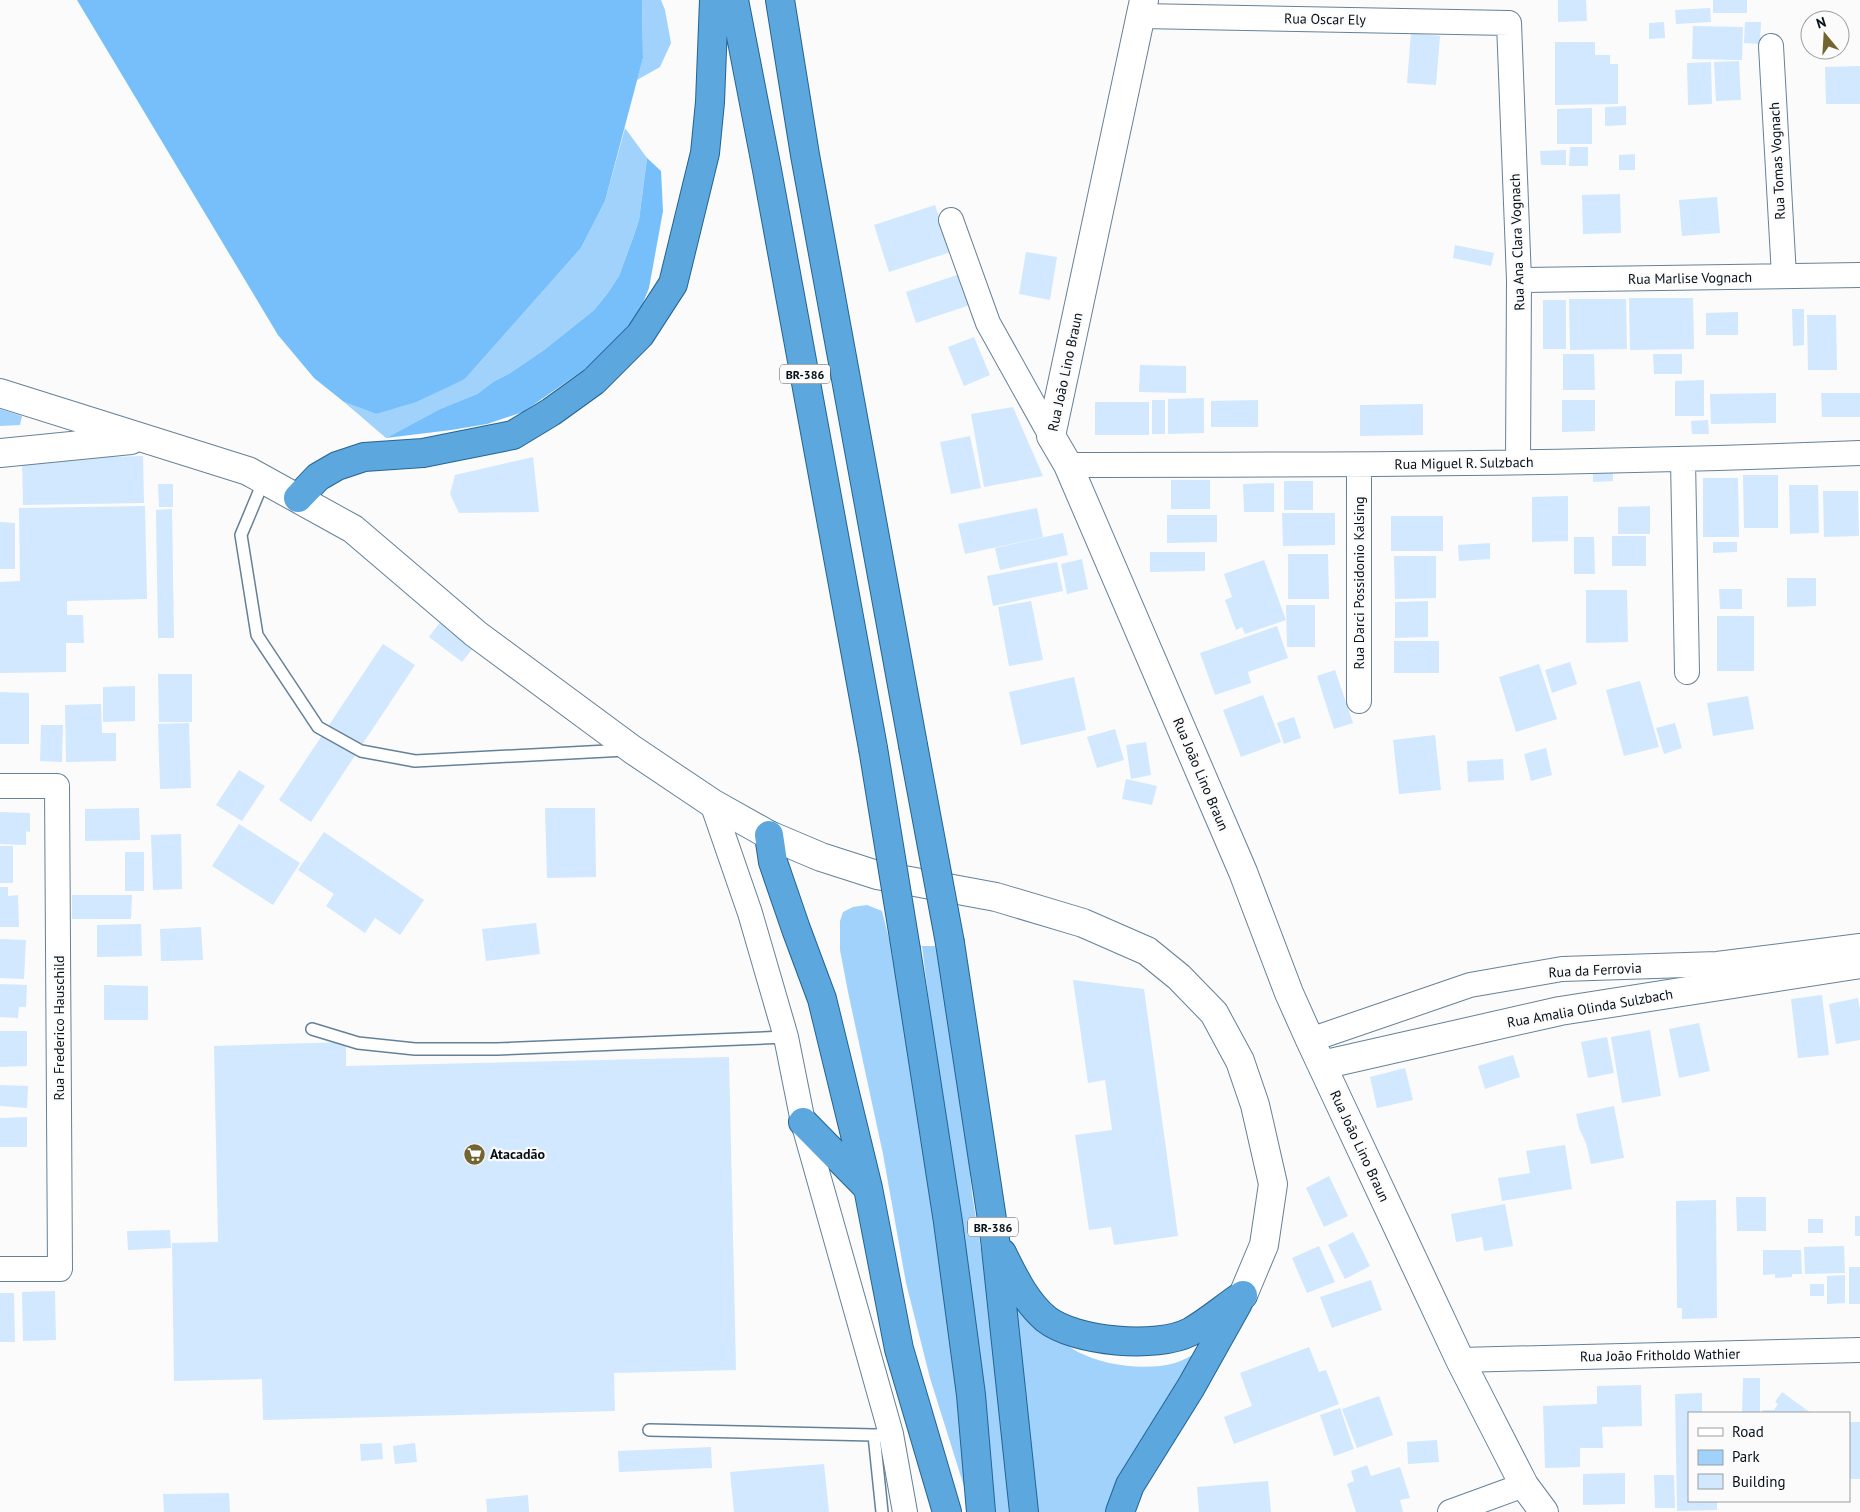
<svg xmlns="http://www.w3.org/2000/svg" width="1860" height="1512" font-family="'PT Sans',sans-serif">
  <rect width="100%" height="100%" fill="#fbfbfb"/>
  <path fill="#a1d2fc" d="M 642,0 L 661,0 L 665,10 L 671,43 L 660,67 L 637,80 L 643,58 Z
    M 625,128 L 647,158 L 639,220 L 633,238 L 619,276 L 607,294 L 594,310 L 544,350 L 510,373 L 493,382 L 477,394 L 440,409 L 386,438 L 344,402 L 376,414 L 465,379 L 581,248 L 605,201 Z
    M 0,409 L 22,416 L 20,425 L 0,426 Z
    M 867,905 L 882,911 L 900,983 L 959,1392 L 967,1496 L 930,1378 L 906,1283 L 883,1154 L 848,992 L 840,950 L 840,921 L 843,912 L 853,907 Z
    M 922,946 L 937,946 L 950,1039 L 963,1100 L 972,1194 L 996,1342 L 1014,1512 L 995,1512 L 984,1398 L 945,1132 Z
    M 1013,1291 C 1032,1311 1054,1339 1078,1352 C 1105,1366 1146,1371 1175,1363 C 1184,1360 1192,1355 1200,1351 L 1128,1466 L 1106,1512 L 1034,1512 Z"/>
  <path fill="#76bffa" d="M 77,0 L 642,0 L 643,58 L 605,201 L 581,248 L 465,379 L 416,402 L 376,414 L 344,402 L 314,378 L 278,335 Z
    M 647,158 L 661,171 L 663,211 L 649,288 L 632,330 L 598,360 L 523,412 L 487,424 L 451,430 L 386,438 L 440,409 L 477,394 L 493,382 L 510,373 L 544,350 L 594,310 L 607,294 L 619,276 L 633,238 L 639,220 Z"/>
  <path fill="#d1e8fe" d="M 1558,0 L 1586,0 L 1587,21 L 1558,22 Z
    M 1713,0 L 1747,0 L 1747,13 L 1713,13 Z
    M 1710,8 L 1711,22 L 1676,24 L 1675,10 Z
    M 1664,22 L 1665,38 L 1649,39 L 1649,23 Z
    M 1745,22 L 1761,22 L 1760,44 L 1744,43 Z
    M 1693,26 L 1743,27 L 1742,60 L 1692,59 Z
    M 1411,33 L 1440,36 L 1436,85 L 1407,83 Z
    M 1555,42 L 1595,42 L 1595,55 L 1610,55 L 1610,64 L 1618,64 L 1618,104 L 1555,105 Z
    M 1739,61 L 1741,100 L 1716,101 L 1714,62 Z
    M 1711,62 L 1712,104 L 1688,105 L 1687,63 Z
    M 1860,66 L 1860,104 L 1826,104 L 1825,67 Z
    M 1626,106 L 1626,125 L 1605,126 L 1605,107 Z
    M 1592,108 L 1592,144 L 1557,144 L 1557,109 Z
    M 1570,147 L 1588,147 L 1588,166 L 1569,166 Z
    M 1566,150 L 1566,165 L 1541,165 L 1540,151 Z
    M 1635,154 L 1635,170 L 1619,170 L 1619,155 Z
    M 1620,194 L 1621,233 L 1583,234 L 1582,195 Z
    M 1717,197 L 1720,233 L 1682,236 L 1679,200 Z
    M 935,205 L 951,252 L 889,272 L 874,225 Z
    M 1455,245 L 1494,253 L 1491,266 L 1453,258 Z
    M 1026,252 L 1057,257 L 1050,300 L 1019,294 Z
    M 963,273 L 973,304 L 916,323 L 906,292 Z
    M 1629,298 L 1693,298 L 1694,349 L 1630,350 Z
    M 1569,299 L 1626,299 L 1627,349 L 1570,350 Z
    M 1543,300 L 1566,300 L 1566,349 L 1543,349 Z
    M 1792,309 L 1804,309 L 1804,345 L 1793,346 Z
    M 1738,312 L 1738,335 L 1706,335 L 1706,313 Z
    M 1807,315 L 1836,315 L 1837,370 L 1808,370 Z
    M 974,337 L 990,375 L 964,386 L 948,347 Z
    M 1563,354 L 1594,354 L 1595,390 L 1563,390 Z
    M 1653,354 L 1682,354 L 1682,374 L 1654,374 Z
    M 1140,365 L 1186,366 L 1186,393 L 1139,392 Z
    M 1704,380 L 1704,416 L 1675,416 L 1675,381 Z
    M 1776,393 L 1776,423 L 1711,424 L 1710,394 Z
    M 1821,393 L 1860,393 L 1860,417 L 1822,417 Z
    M 1204,398 L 1204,433 L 1168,434 L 1168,399 Z
    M 1152,400 L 1165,400 L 1165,434 L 1152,434 Z
    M 1258,400 L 1258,427 L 1211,427 L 1211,401 Z
    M 1562,400 L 1595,400 L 1595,431 L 1562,432 Z
    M 1095,402 L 1149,402 L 1149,435 L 1095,435 Z
    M 1423,404 L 1423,435 L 1360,436 L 1360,405 Z
    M 1013,407 L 1043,476 L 984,487 L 971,414 Z
    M 1708,420 L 1709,434 L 1692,434 L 1691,421 Z
    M 970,436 L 981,488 L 951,494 L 940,442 Z
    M 143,456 L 144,503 L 23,505 L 22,459 Z
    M 533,457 L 539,512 L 459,513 L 450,494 L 455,475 Z
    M 1593,471 L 1613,471 L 1613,481 L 1593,482 Z
    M 1743,475 L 1778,475 L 1778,528 L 1744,528 Z
    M 1703,478 L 1738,478 L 1739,537 L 1703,537 Z
    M 1171,480 L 1210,480 L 1210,509 L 1171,509 Z
    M 1284,481 L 1313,481 L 1313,510 L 1284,510 Z
    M 1274,483 L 1274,512 L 1244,512 L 1243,484 Z
    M 158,484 L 173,484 L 173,507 L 159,507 Z
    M 1789,485 L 1818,485 L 1819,533 L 1790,534 Z
    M 1823,491 L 1858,491 L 1859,536 L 1824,537 Z
    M 1568,496 L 1568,541 L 1532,542 L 1532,497 Z
    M 145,506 L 147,599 L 67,601 L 67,615 L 83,615 L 84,643 L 66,643 L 66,672 L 0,673 L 0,582 L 20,581 L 19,508 Z
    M 1650,506 L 1650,534 L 1618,534 L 1618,507 Z
    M 1037,508 L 1043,537 L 965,554 L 958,524 Z
    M 172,509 L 174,638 L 158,638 L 156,510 Z
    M 1282,513 L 1335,513 L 1335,545 L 1283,546 Z
    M 1167,515 L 1217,515 L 1217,542 L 1167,543 Z
    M 1391,516 L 1443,516 L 1443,551 L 1391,551 Z
    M 0,522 L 15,523 L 15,569 L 0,569 Z
    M 1063,533 L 1068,555 L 1000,570 L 995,548 Z
    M 1612,536 L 1646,536 L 1646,566 L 1612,566 Z
    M 1574,537 L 1594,537 L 1595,574 L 1574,574 Z
    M 1713,542 L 1737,542 L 1737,552 L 1713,553 Z
    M 1490,543 L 1490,559 L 1459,561 L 1458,545 Z
    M 1150,552 L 1205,552 L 1205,571 L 1150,572 Z
    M 1288,554 L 1328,554 L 1329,599 L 1288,599 Z
    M 1394,556 L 1436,556 L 1436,598 L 1395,599 Z
    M 1082,559 L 1088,589 L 1067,594 L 1061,564 Z
    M 1264,560 L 1286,620 L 1245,634 L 1242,627 L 1236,630 L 1225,600 L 1232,597 L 1224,574 Z
    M 1057,562 L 1063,591 L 993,606 L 987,576 Z
    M 1787,578 L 1816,578 L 1816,606 L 1787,607 Z
    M 1719,589 L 1742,589 L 1742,609 L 1720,609 Z
    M 1586,590 L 1627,590 L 1628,642 L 1586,643 Z
    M 1031,601 L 1043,660 L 1009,666 L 998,607 Z
    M 1428,601 L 1428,637 L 1395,638 L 1395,602 Z
    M 1286,605 L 1315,605 L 1315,647 L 1287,647 Z
    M 1717,616 L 1754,616 L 1754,671 L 1717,671 Z
    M 440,622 L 474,647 L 462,662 L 429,637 Z
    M 1277,626 L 1288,658 L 1248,672 L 1251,683 L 1215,695 L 1200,653 Z
    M 1394,641 L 1439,641 L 1439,673 L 1394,673 Z
    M 383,644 L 415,665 L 311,822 L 279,800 Z
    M 1570,662 L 1577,684 L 1552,693 L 1545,670 Z
    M 1539,664 L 1557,719 L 1516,732 L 1499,677 Z
    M 1335,670 L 1353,723 L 1334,729 L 1317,676 Z
    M 158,674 L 192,674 L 192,722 L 159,722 Z
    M 1074,677 L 1086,730 L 1021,745 L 1009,692 Z
    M 1640,681 L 1659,747 L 1624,756 L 1606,690 Z
    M 135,686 L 135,721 L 103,722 L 103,687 Z
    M 0,692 L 29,693 L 29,744 L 0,744 Z
    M 1263,695 L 1281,742 L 1241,757 L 1223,710 Z
    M 1748,696 L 1754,729 L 1713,736 L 1707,703 Z
    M 101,704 L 102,733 L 116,733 L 116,761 L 66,762 L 65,705 Z
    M 1294,717 L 1301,738 L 1284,744 L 1277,723 Z
    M 189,723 L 191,788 L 160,789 L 158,724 Z
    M 1675,723 L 1682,748 L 1664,754 L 1656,728 Z
    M 41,725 L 63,725 L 62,762 L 40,761 Z
    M 1115,729 L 1124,760 L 1097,768 L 1087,737 Z
    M 1435,735 L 1441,790 L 1399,794 L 1393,740 Z
    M 1146,742 L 1151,775 L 1131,779 L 1126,745 Z
    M 1546,748 L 1552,775 L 1531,781 L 1524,754 Z
    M 1503,759 L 1504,780 L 1468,782 L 1467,761 Z
    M 239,770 L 265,786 L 242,821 L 216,805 Z
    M 1126,779 L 1157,786 L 1152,805 L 1122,799 Z
    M 139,808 L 140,840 L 85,841 L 85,809 Z
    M 545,808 L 595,808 L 596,877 L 547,878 Z
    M 0,812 L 30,813 L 30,832 L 26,831 L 26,845 L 0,844 Z
    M 239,824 L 300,863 L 273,905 L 212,866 Z
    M 324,832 L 424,900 L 400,935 L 375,918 L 365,933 L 326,906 L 334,894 L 298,870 Z
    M 181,834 L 182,889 L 153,890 L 151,835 Z
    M 0,846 L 13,846 L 13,883 L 0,883 Z
    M 125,852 L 144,852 L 144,891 L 125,891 Z
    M 0,887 L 8,887 L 8,896 L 18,895 L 19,927 L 0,927 Z
    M 72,895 L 132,895 L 131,919 L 72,919 Z
    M 536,923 L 540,954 L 486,961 L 482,929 Z
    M 141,924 L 142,956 L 97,957 L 97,925 Z
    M 201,927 L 203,960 L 161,961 L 160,929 Z
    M 0,939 L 26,940 L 24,979 L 0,978 Z
    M 1073,980 L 1144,989 L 1178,1236 L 1114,1245 L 1111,1227 L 1089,1230 L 1075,1135 L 1112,1130 L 1105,1080 L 1088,1083 Z
    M 0,984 L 27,985 L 26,1007 L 19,1007 L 18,1018 L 0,1017 Z
    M 104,985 L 148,986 L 148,1020 L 104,1020 Z
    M 1822,995 L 1829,1055 L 1798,1058 L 1791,999 Z
    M 1858,998 L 1860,1010 L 1860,1040 L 1836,1044 L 1829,1004 Z
    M 1699,1023 L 1710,1071 L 1679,1078 L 1669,1029 Z
    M 1650,1030 L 1661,1096 L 1622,1103 L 1611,1037 Z
    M 0,1031 L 27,1031 L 27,1066 L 0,1067 Z
    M 1607,1037 L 1614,1073 L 1588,1078 L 1581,1042 Z
    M 346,1042 L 346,1066 L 729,1057 L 736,1370 L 614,1373 L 615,1411 L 263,1420 L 262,1379 L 174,1381 L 172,1243 L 218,1242 L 214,1046 Z
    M 1513,1055 L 1520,1077 L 1485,1089 L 1478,1066 Z
    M 1405,1068 L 1413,1100 L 1377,1108 L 1370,1077 Z
    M 0,1085 L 28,1086 L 27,1108 L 0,1106 Z
    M 1614,1106 L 1624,1158 L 1591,1164 L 1586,1143 L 1579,1128 L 1576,1114 Z
    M 27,1117 L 27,1147 L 0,1147 L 0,1118 Z
    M 1565,1145 L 1572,1189 L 1502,1201 L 1498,1178 L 1530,1173 L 1526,1151 Z
    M 1329,1176 L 1348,1216 L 1324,1227 L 1306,1188 Z
    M 1736,1197 L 1766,1197 L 1766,1231 L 1737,1231 Z
    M 1716,1200 L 1717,1318 L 1682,1319 L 1682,1308 L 1677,1308 L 1676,1201 Z
    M 1505,1204 L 1513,1246 L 1484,1251 L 1482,1237 L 1456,1242 L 1451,1214 Z
    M 1855,1216 L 1860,1216 L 1860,1236 L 1855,1236 Z
    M 1808,1219 L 1823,1219 L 1823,1233 L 1808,1233 Z
    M 170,1230 L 171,1248 L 128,1250 L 127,1231 Z
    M 1353,1232 L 1370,1266 L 1345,1279 L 1328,1245 Z
    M 1319,1246 L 1335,1282 L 1307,1293 L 1292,1258 Z
    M 1844,1246 L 1845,1273 L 1805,1274 L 1804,1247 Z
    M 1763,1250 L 1801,1250 L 1802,1274 L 1792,1274 L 1792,1277 L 1775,1278 L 1775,1274 L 1763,1275 Z
    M 1849,1267 L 1860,1267 L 1860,1304 L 1849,1304 Z
    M 1845,1275 L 1845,1303 L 1827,1304 L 1827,1276 Z
    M 1371,1280 L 1382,1310 L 1332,1328 L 1320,1297 Z
    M 1810,1284 L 1824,1284 L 1824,1296 L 1810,1296 Z
    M 55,1291 L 56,1340 L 23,1341 L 22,1292 Z
    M 0,1293 L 14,1293 L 15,1342 L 0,1342 Z
    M 1309,1347 L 1319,1372 L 1326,1370 L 1339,1404 L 1234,1444 L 1224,1417 L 1252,1406 L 1240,1373 Z
    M 1743,1378 L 1760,1378 L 1760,1413 L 1742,1413 Z
    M 1641,1385 L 1642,1426 L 1602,1427 L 1603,1448 L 1580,1448 L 1580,1467 L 1545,1468 L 1543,1406 L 1597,1404 L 1597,1386 Z
    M 1782,1392 L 1811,1413 L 1762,1413 L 1762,1410 L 1774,1410 L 1778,1404 L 1775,1402 Z
    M 1702,1393 L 1702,1413 L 1689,1413 L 1689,1501 L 1717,1501 L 1717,1510 L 1677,1511 L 1675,1394 Z
    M 1379,1396 L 1393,1435 L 1357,1448 L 1342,1409 Z
    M 1340,1408 L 1354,1449 L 1334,1456 L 1320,1415 Z
    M 1849,1422 L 1860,1422 L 1860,1479 L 1849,1479 Z
    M 1437,1440 L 1439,1462 L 1408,1464 L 1407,1442 Z
    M 382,1443 L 383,1459 L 361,1461 L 360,1444 Z
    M 415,1443 L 417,1462 L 395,1464 L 393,1446 Z
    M 711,1447 L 712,1468 L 619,1472 L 618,1451 Z
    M 824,1464 L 829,1512 L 734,1512 L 730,1472 Z
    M 1367,1465 L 1371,1476 L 1400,1467 L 1410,1498 L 1400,1500 L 1403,1512 L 1356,1512 L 1347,1484 L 1354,1481 L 1351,1471 Z
    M 1625,1473 L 1625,1504 L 1583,1505 L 1583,1474 Z
    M 1654,1475 L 1674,1475 L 1675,1508 L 1655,1508 Z
    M 1268,1481 L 1271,1512 L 1199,1512 L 1197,1487 Z
    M 229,1493 L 230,1512 L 164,1512 L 163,1494 Z
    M 528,1495 L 529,1512 L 487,1512 L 486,1499 Z"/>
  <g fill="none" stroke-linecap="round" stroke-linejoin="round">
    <defs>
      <path id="service" d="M 264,480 L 241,535 L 257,635 L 318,727 L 361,751 L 415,761 L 626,750
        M 312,1029 L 358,1043 L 415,1049 L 497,1049 L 786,1037
        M 649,1430 L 874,1435 L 891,1434
        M 874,1435 L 882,1512"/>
      <path id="minor" d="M 1141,16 L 1509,23 L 1519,280 L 1518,462
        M 1771,46 L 1784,276
        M 951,220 L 988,323 L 1051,436
        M 1519,280 L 1860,275
        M 1683,460 L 1687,672
        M 1068,465 C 1332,465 1596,464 1860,453
        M 1359,701 L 1359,465
        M 0,786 L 57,786 L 60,1269 L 0,1269
        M 712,803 L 750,913 L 786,1037 L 803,1122 L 891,1434 L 905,1512
        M 1310,1040 L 1470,985 L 1562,969 L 1717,964 L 1860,946
        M 1460,1360 L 1860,1350
        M 1450,1512 L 1524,1485"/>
      <path id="tertiary" d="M 1144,0 L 1051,436 L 1068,465 L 1243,872 L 1289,993 L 1310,1040 L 1460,1360 L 1524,1485 L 1544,1512
        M 0,393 L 248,471 L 353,529 L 476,634 L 633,750 L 712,803 L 769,835 L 821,857 L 877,875 L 996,897 L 1083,923 L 1147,951 L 1179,977 L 1214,1013 L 1240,1061 L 1255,1105 L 1273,1184 L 1264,1245 L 1243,1295
        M 0,453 L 131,440
        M 1322,1065 L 1560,1011 L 1860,964"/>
      <path id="trunk" d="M 734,0 L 767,170 L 873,748
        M 780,0 L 805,155 L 913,745
        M 298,498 L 318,477 L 337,466 L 364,457 L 423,453 L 513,435 L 551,412 L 594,381 L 640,335 L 673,284 L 705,153 L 710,102 L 714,0
        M 769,835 L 773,862 L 796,929 L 822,999 L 868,1188 L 899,1349 L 947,1512
        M 950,943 L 995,1239 L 1024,1512
        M 906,950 L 948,1222 L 971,1395 L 981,1512
        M 803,1122 L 867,1187
        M 1002,1253 C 1014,1277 1025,1301 1046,1319 C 1075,1342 1157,1349 1190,1332 C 1208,1322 1225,1307 1243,1295
        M 1120,1512 L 1130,1485 L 1191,1387 L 1238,1303"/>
    </defs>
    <use href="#service" stroke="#658198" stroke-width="14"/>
    <use href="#minor" stroke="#658198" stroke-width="26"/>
    <use href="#tertiary" stroke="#658198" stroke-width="30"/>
    <use href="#trunk" stroke="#236494" stroke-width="30"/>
    <use href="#service" stroke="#fff" stroke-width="11"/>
    <use href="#minor" stroke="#fff" stroke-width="24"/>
    <use href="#tertiary" stroke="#fff" stroke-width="28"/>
    <use href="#trunk" stroke="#5ca7de" stroke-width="28"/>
    <defs>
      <path id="trunk-bridge" d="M 913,745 L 950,943
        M 873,748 L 906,950"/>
    </defs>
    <use href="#trunk-bridge" stroke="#236494" stroke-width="30" stroke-linecap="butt"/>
    <use href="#trunk-bridge" stroke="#5ca7de" stroke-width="28"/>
  </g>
  <defs>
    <symbol id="supermarket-disc" viewBox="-11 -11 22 22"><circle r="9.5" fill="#726532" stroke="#fbfbfb"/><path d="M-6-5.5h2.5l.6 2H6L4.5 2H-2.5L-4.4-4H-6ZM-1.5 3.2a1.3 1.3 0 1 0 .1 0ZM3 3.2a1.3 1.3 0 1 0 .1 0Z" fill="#fff"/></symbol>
  </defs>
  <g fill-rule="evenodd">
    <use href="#supermarket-disc" x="462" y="1142" width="25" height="25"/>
  </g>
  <g text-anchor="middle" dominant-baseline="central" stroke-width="4.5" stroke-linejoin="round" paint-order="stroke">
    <g fill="#fbfbfb" stroke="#50565d" stroke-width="1">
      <rect x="780" y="364.5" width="50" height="19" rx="4"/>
      <rect x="968" y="1217.5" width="50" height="19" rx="4"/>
    </g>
    <g font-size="12" font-weight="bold" fill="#061019">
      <text x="805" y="374">BR-386</text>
      <text x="993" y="1227">BR-386</text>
    </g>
    <g font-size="14" fill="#061019" stroke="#fbfbfb">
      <text transform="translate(1325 19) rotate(1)">Rua Oscar Ely</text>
      <text transform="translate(1777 161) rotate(-93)">Rua Tomas Vognach</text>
      <text transform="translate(1517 242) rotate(-92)">Rua Ana Clara Vognach</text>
      <text transform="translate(1690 278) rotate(-1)">Rua Marlise Vognach</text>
      <text transform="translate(1065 372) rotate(-78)">Rua João Lino Braun</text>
      <text transform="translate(1464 463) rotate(-1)">Rua Miguel R. Sulzbach</text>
      <text transform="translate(1359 583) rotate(-90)">Rua Darci Possidonio Kalsing</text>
      <text transform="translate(1201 774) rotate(67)">Rua João Lino Braun</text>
      <text transform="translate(1595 970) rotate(-3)">Rua da Ferrovia</text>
      <text transform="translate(1590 1008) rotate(-10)">Rua Amalia Olinda Sulzbach</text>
      <text transform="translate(59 1028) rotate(-90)">Rua Frederico Hauschild</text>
      <text transform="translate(1360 1146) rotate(65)">Rua João Lino Braun</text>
      <text transform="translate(1660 1355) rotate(-1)">Rua João Fritholdo Wathier</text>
    </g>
    <g font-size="14" font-weight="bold" fill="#061019" stroke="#fbfbfb" text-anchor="start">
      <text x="490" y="1154">Atacadão</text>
    </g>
  </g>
  <rect x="1688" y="1412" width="162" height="90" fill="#fbfbfb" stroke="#999da1"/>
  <rect x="1698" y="1428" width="25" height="8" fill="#ffffff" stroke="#999da1"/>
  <text x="1732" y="1437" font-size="15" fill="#061019">Road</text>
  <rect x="1698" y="1450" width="25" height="15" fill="#a1d2fc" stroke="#999da1"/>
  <text x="1732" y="1462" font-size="15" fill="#061019">Park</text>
  <rect x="1698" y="1474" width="25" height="15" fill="#d1e8fe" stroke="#999da1"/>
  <text x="1732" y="1487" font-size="15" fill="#061019">Building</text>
  <g transform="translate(1825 35) rotate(342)"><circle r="24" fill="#fbfbfb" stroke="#999da1"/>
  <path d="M0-4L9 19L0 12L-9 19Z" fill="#726532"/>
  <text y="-8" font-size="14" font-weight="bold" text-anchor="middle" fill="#061019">N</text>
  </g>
</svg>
